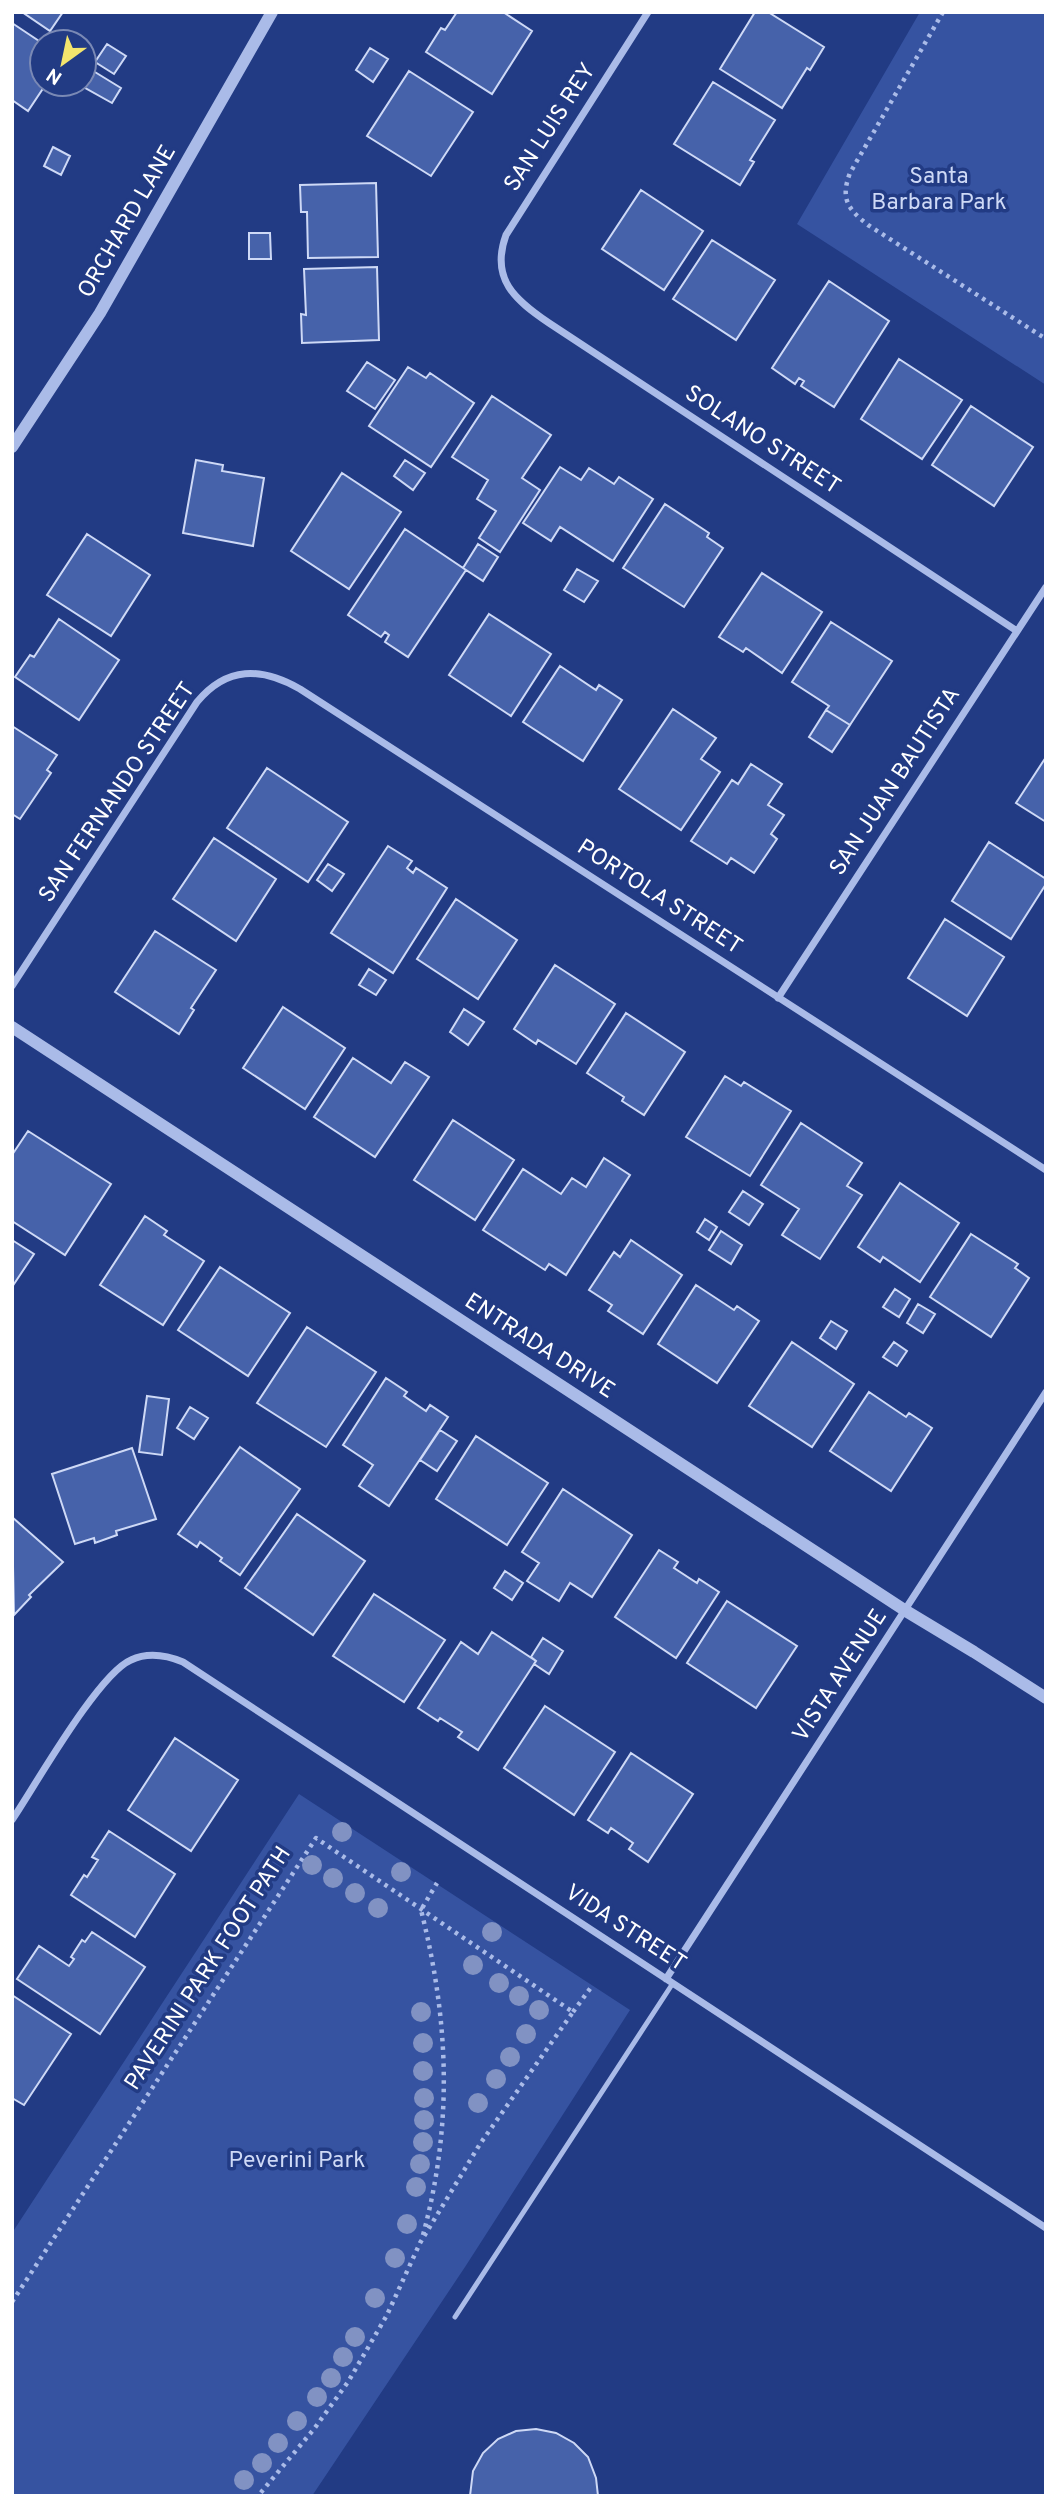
<svg xmlns="http://www.w3.org/2000/svg" width="1058" height="2508" font-family="Overpass,sans-serif">
  <rect width="100%" height="100%" fill="#223b84"/>
  <path fill="#3653a1" d="M 920,12 L 1046,12 L 1046,385 L 797,224 Z
    M 299,1794 L 630,2010 L 465,2267 L 312,2496 L 12,2496 L 12,2233 Z"/>
  <path fill="#4662aa" stroke="#ced9f6" stroke-width="2" d="M 22,12 L 63,12 L 50,31 Z
    M 457,12 L 503,12 L 532,31 L 492,94 L 426,52 L 441,28 L 445,30 Z
    M 755,12 L 768,12 L 824,47 L 810,70 L 807,68 L 782,108 L 720,69 Z
    M 12,23 L 42,43 L 42,84 L 46,84 L 28,111 L 12,100 Z
    M 107,44 L 126,56 L 114,74 L 95,62 Z
    M 370,48 L 388,59 L 373,82 L 356,70 Z
    M 90,69 L 121,88 L 112,103 L 80,85 L 84,84 L 84,79 Z
    M 409,71 L 473,112 L 431,176 L 367,136 Z
    M 713,82 L 775,120 L 750,160 L 754,162 L 740,185 L 674,144 Z
    M 53,147 L 70,156 L 61,175 L 44,166 Z
    M 376,183 L 378,257 L 308,258 L 307,212 L 301,212 L 300,185 Z
    M 641,190 L 703,231 L 664,290 L 602,249 Z
    M 249,233 L 270,233 L 271,259 L 249,259 Z
    M 712,240 L 775,280 L 736,340 L 673,299 Z
    M 377,267 L 379,340 L 302,343 L 301,314 L 306,315 L 304,269 Z
    M 829,281 L 889,321 L 834,407 L 801,386 L 804,381 L 799,378 L 795,384 L 772,368 Z
    M 899,359 L 962,400 L 922,459 L 861,419 Z
    M 367,362 L 395,380 L 375,409 L 347,391 Z
    M 408,367 L 426,378 L 430,373 L 474,403 L 431,467 L 369,426 Z
    M 492,396 L 551,435 L 522,478 L 540,490 L 500,552 L 479,538 L 496,511 L 477,499 L 488,480 L 452,457 Z
    M 971,406 L 1033,447 L 994,506 L 932,465 Z
    M 196,460 L 223,465 L 222,471 L 264,478 L 253,546 L 183,533 Z
    M 405,460 L 425,473 L 413,490 L 394,476 Z
    M 560,467 L 581,480 L 589,468 L 614,484 L 619,477 L 653,499 L 613,561 L 560,527 L 551,541 L 523,523 Z
    M 342,473 L 401,512 L 349,589 L 291,551 Z
    M 665,504 L 709,533 L 707,537 L 723,548 L 684,607 L 623,568 Z
    M 405,529 L 466,570 L 408,657 L 385,642 L 389,635 L 385,632 L 381,637 L 348,615 Z
    M 87,534 L 150,575 L 111,636 L 47,595 Z
    M 478,544 L 498,557 L 483,581 L 463,568 Z
    M 577,569 L 598,581 L 584,602 L 564,590 Z
    M 762,573 L 822,612 L 782,673 L 746,648 L 743,652 L 719,637 Z
    M 489,614 L 551,654 L 511,716 L 449,675 Z
    M 59,619 L 119,660 L 79,720 L 15,677 L 30,655 L 34,657 Z
    M 831,622 L 892,661 L 850,725 L 826,710 L 829,706 L 792,682 Z
    M 560,666 L 596,690 L 599,685 L 622,700 L 583,761 L 523,722 Z
    M 673,709 L 716,738 L 701,759 L 720,772 L 681,830 L 619,789 Z
    M 826,710 L 850,725 L 832,752 L 809,737 Z
    M 12,726 L 57,755 L 47,770 L 51,773 L 20,819 L 12,814 Z
    M 1046,757 L 1046,822 L 1016,803 Z
    M 751,764 L 782,784 L 768,805 L 784,815 L 771,834 L 777,839 L 754,873 L 731,858 L 727,864 L 691,841 L 732,780 L 738,784 Z
    M 267,768 L 348,822 L 308,882 L 227,828 Z
    M 214,838 L 276,879 L 236,941 L 173,899 Z
    M 989,842 L 1046,879 L 1046,884 L 1011,939 L 952,901 Z
    M 388,846 L 412,861 L 407,868 L 413,873 L 416,868 L 447,888 L 393,973 L 331,933 Z
    M 328,864 L 344,874 L 332,891 L 317,880 Z
    M 456,899 L 517,940 L 478,999 L 417,959 Z
    M 945,919 L 1004,957 L 967,1016 L 908,978 Z
    M 155,931 L 216,970 L 191,1008 L 194,1010 L 179,1034 L 115,992 Z
    M 555,965 L 615,1004 L 576,1064 L 538,1040 L 536,1044 L 514,1029 Z
    M 369,969 L 386,980 L 376,995 L 359,985 Z
    M 283,1007 L 345,1048 L 305,1109 L 243,1068 Z
    M 464,1009 L 484,1022 L 468,1045 L 450,1032 Z
    M 626,1013 L 685,1052 L 644,1115 L 622,1101 L 624,1097 L 587,1073 Z
    M 353,1058 L 391,1083 L 405,1062 L 429,1077 L 375,1157 L 314,1117 Z
    M 725,1076 L 741,1086 L 744,1082 L 791,1111 L 750,1176 L 686,1137 Z
    M 453,1120 L 514,1160 L 475,1220 L 414,1180 Z
    M 801,1123 L 862,1163 L 847,1186 L 862,1195 L 820,1259 L 782,1235 L 799,1209 L 761,1185 Z
    M 28,1131 L 111,1184 L 65,1255 L 12,1221 L 12,1155 Z
    M 604,1158 L 630,1175 L 566,1275 L 549,1264 L 545,1270 L 483,1230 L 523,1169 L 561,1194 L 572,1178 L 586,1187 Z
    M 900,1183 L 959,1223 L 920,1282 L 883,1257 L 880,1262 L 858,1247 Z
    M 743,1191 L 763,1204 L 749,1225 L 729,1212 Z
    M 145,1216 L 167,1231 L 164,1235 L 204,1261 L 163,1325 L 100,1285 Z
    M 705,1219 L 717,1227 L 709,1240 L 697,1232 Z
    M 721,1231 L 742,1245 L 731,1264 L 709,1250 Z
    M 971,1234 L 1018,1264 L 1015,1268 L 1029,1278 L 991,1337 L 930,1297 Z
    M 12,1240 L 34,1254 L 12,1287 Z
    M 631,1240 L 682,1275 L 643,1334 L 608,1311 L 612,1305 L 589,1290 L 614,1252 L 620,1257 Z
    M 220,1267 L 290,1313 L 248,1376 L 178,1330 Z
    M 696,1285 L 734,1310 L 737,1306 L 759,1321 L 717,1383 L 658,1344 Z
    M 895,1289 L 910,1299 L 899,1317 L 883,1307 Z
    M 918,1304 L 935,1314 L 923,1333 L 907,1323 Z
    M 831,1321 L 847,1331 L 836,1349 L 820,1338 Z
    M 307,1327 L 376,1372 L 326,1447 L 257,1403 Z
    M 792,1342 L 854,1384 L 812,1447 L 749,1406 Z
    M 894,1342 L 907,1351 L 897,1366 L 883,1357 Z
    M 386,1378 L 407,1392 L 404,1396 L 426,1411 L 430,1405 L 448,1417 L 389,1506 L 359,1486 L 373,1465 L 343,1445 Z
    M 869,1392 L 906,1417 L 909,1413 L 932,1428 L 891,1491 L 830,1451 Z
    M 147,1396 L 169,1399 L 162,1455 L 139,1452 Z
    M 190,1407 L 208,1418 L 194,1439 L 177,1428 Z
    M 440,1430 L 457,1441 L 437,1471 L 420,1460 Z
    M 476,1436 L 548,1483 L 507,1545 L 436,1499 Z
    M 240,1447 L 300,1489 L 240,1575 L 220,1561 L 222,1558 L 200,1542 L 197,1547 L 178,1534 Z
    M 132,1448 L 156,1519 L 116,1531 L 117,1535 L 95,1543 L 94,1538 L 75,1544 L 52,1474 Z
    M 563,1489 L 632,1535 L 592,1597 L 570,1583 L 559,1601 L 527,1581 L 539,1563 L 522,1552 Z
    M 297,1514 L 365,1561 L 313,1635 L 245,1588 Z
    M 12,1517 L 63,1562 L 29,1595 L 31,1597 L 14,1615 Z
    M 659,1550 L 678,1562 L 674,1568 L 697,1583 L 699,1579 L 719,1592 L 676,1658 L 615,1617 Z
    M 505,1571 L 523,1583 L 512,1600 L 494,1588 Z
    M 374,1594 L 445,1640 L 404,1702 L 333,1656 Z
    M 727,1601 L 797,1646 L 756,1708 L 687,1663 Z
    M 492,1632 L 536,1661 L 478,1750 L 458,1737 L 462,1732 L 440,1718 L 438,1721 L 418,1708 L 461,1642 L 478,1654 Z
    M 543,1638 L 563,1651 L 549,1674 L 534,1664 L 536,1661 L 531,1657 Z
    M 545,1706 L 615,1752 L 574,1815 L 504,1768 Z
    M 175,1738 L 238,1780 L 191,1851 L 128,1810 Z
    M 631,1753 L 693,1794 L 648,1862 L 629,1849 L 633,1843 L 611,1828 L 608,1833 L 588,1820 Z
    M 109,1831 L 175,1874 L 135,1937 L 71,1895 L 84,1875 L 87,1877 L 98,1860 L 92,1857 Z
    M 92,1932 L 145,1967 L 100,2034 L 17,1979 L 39,1946 L 69,1966 L 74,1959 L 71,1957 L 82,1940 L 85,1942 Z
    M 12,1995 L 71,2034 L 24,2105 L 12,2098 Z
    M 536,2429 L 556,2433 L 574,2443 L 588,2457 L 596,2478 L 598,2496 L 470,2496 L 473,2471 L 483,2453 L 498,2439 L 516,2431 Z"/>
  <g fill="none" stroke-linecap="round" stroke-linejoin="round">
    <path stroke="#aabbe8" stroke-width="4.5" stroke-dasharray="3.5 5" stroke-linecap="butt" d="M 943,12 L 850,173 C 840,199 848,209 868,225 L 1046,339
      M 573,2012 L 592,1986
      M 423,2235 C 453,2124 449,2021 421,1910 L 437,1883
      M 12,2302 L 316,1838 L 573,2012 L 480,2144 L 420,2243 L 387,2315 L 348,2382 L 314,2429 L 258,2496"/>
    <path stroke="#aabbe8" stroke-width="5" d="M 455,2317 L 673,1983"/>
    <path stroke="#aabbe8" stroke-width="7" d="M 648,12 L 506,235 C 490,279 515,300 549,323 L 1017,631
      M 12,986 L 197,702 C 227,666 261,667 300,689 L 1046,1170
      M 778,998 L 1046,587
      M 12,1820 C 35,1786 98,1674 131,1660 C 148,1652 166,1655 183,1662 L 1046,2228
      M 666,1979 L 1046,1392"/>
    <path stroke="#aabbe8" stroke-width="12" d="M 12,447 L 100,313 L 272,12
      M 12,1027 L 906,1611 L 974,1652 L 1046,1698"/>
  </g>
  <g fill="#8192c3">
    <circle cx="342" cy="1832" r="10"/>
    <circle cx="312" cy="1865" r="10"/>
    <circle cx="401" cy="1872" r="10"/>
    <circle cx="333" cy="1878" r="10"/>
    <circle cx="355" cy="1893" r="10"/>
    <circle cx="378" cy="1908" r="10"/>
    <circle cx="492" cy="1932" r="10"/>
    <circle cx="473" cy="1965" r="10"/>
    <circle cx="499" cy="1983" r="10"/>
    <circle cx="519" cy="1996" r="10"/>
    <circle cx="539" cy="2010" r="10"/>
    <circle cx="421" cy="2012" r="10"/>
    <circle cx="526" cy="2034" r="10"/>
    <circle cx="423" cy="2043" r="10"/>
    <circle cx="510" cy="2057" r="10"/>
    <circle cx="423" cy="2071" r="10"/>
    <circle cx="496" cy="2079" r="10"/>
    <circle cx="424" cy="2098" r="10"/>
    <circle cx="478" cy="2103" r="10"/>
    <circle cx="424" cy="2120" r="10"/>
    <circle cx="423" cy="2142" r="10"/>
    <circle cx="420" cy="2164" r="10"/>
    <circle cx="416" cy="2187" r="10"/>
    <circle cx="407" cy="2224" r="10"/>
    <circle cx="395" cy="2258" r="10"/>
    <circle cx="375" cy="2298" r="10"/>
    <circle cx="355" cy="2337" r="10"/>
    <circle cx="343" cy="2357" r="10"/>
    <circle cx="331" cy="2378" r="10"/>
    <circle cx="317" cy="2397" r="10"/>
    <circle cx="297" cy="2421" r="10"/>
    <circle cx="278" cy="2443" r="10"/>
    <circle cx="262" cy="2463" r="10"/>
    <circle cx="244" cy="2480" r="10"/>
  </g>
  <g text-anchor="middle" dominant-baseline="central" stroke-width="7" stroke-linejoin="round" paint-order="stroke">
    <g font-size="23" fill="#fff" stroke="#223b84">
      <text transform="translate(551 128) rotate(-57)">SAN LUIS REY</text>
      <text transform="translate(128 222) rotate(-60)">ORCHARD LANE</text>
      <text transform="translate(762 441) rotate(33)">SOLANO STREET</text>
      <text transform="translate(896 782) rotate(-57)">SAN JUAN BAUTISTA</text>
      <text transform="translate(118 793) rotate(-56)">SAN FERNANDO STREET</text>
      <text transform="translate(659 898) rotate(33)">PORTOLA STREET</text>
      <text transform="translate(539 1347) rotate(33)">ENTRADA DRIVE</text>
      <text transform="translate(841 1676) rotate(-57)">VISTA AVENUE</text>
      <text transform="translate(625 1929) rotate(33)">VIDA STREET</text>
      <text transform="translate(209 1969) rotate(-57)">PAVERINI PARK FOOT PATH</text>
    </g>
    <g font-size="23" fill="#ced9f6" stroke="#223b84">
      <text x="939" y="177">Santa<tspan x="939" dy="26">Barbara Park</tspan></text>
      <text x="297" y="2161">Peverini Park</text>
    </g>
  </g>
  <rect width="1058" height="2508" fill="none" stroke="#ffffff" stroke-width="28"/>
  <g transform="translate(63 63) rotate(213)"><circle r="33" fill="#223b84" stroke="#7a89b5" stroke-width="2"/>
  <path d="M0-5L12 26L0 18L-12 26Z" fill="#f4e56d"/>
  <text y="-10" font-size="19" font-weight="bold" text-anchor="middle" fill="#ffffff">N</text>
  </g>
</svg>
